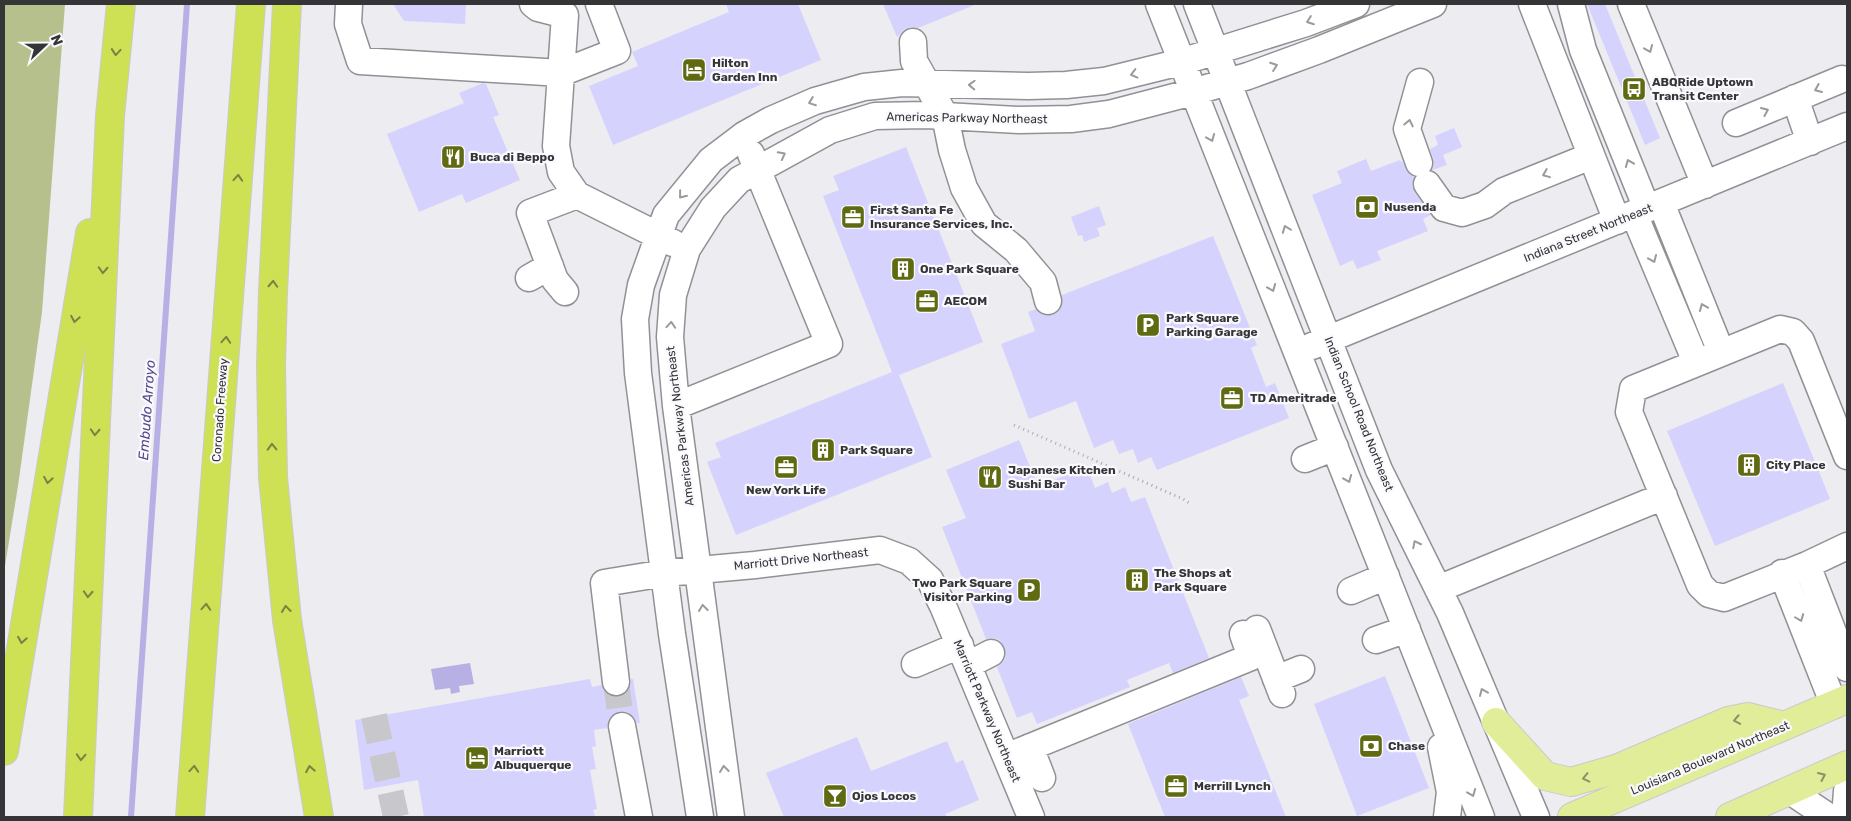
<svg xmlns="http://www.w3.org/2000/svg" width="1851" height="821" font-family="Rubik,sans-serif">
  <rect width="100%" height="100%" fill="#ececf1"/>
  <path fill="#b6c08c" d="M 4,4 L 65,4 L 42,312 L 18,486 L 4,572 Z"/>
  <path fill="#b6b0e5" d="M 470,663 L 474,684 L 459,686 L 460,692 L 451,694 L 450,688 L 435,690 L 431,669 Z"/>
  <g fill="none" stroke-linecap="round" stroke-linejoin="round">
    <path stroke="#b6b0e5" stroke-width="6" d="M 131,817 L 187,4"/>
  </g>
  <path fill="#d6d2fe" d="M 393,4 L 466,4 L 465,24 L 404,21 Z
    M 726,4 L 798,4 L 821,60 L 613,145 L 589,86 L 638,66 L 632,52 L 729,12 Z
    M 883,4 L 977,4 L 918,28 L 912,27 L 905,29 L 897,37 Z
    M 1587,4 L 1605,4 L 1660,138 L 1645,145 Z
    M 483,83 L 486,84 L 499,115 L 493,117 L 520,180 L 466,203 L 462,194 L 419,212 L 387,134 L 464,103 L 459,93 Z
    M 1454,128 L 1462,147 L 1443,155 L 1447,165 L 1432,170 L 1434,165 L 1433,158 L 1430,149 L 1438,145 L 1435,136 Z
    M 906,147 L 983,342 L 899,375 L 932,457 L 736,535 L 707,462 L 721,457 L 715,443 L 892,372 L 823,196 L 839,190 L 833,176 Z
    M 1366,159 L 1371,171 L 1400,160 L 1401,162 L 1402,161 L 1409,174 L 1414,177 L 1412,185 L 1415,193 L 1431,215 L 1423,219 L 1428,231 L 1377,251 L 1381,260 L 1357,269 L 1353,260 L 1340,266 L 1312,195 L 1342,183 L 1337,171 Z
    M 1099,206 L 1106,225 L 1097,228 L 1100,236 L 1084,242 L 1082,235 L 1078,236 L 1071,217 Z
    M 1213,236 L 1257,345 L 1251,348 L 1266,387 L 1275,383 L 1289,418 L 1157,470 L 1151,457 L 1138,463 L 1133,449 L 1119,454 L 1113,440 L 1094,448 L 1076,401 L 1029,419 L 1001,344 L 1035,331 L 1028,312 L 1036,309 L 1044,315 L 1052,315 L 1058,312 L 1062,305 L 1062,295 Z
    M 1783,383 L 1830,499 L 1715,546 L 1667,431 Z
    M 1019,440 L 1038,486 L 1087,467 L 1095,488 L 1108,482 L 1112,493 L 1125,487 L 1131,502 L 1145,497 L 1209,658 L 1173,673 L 1169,663 L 1127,680 L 1130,687 L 1037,724 L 1032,712 L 1017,718 L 997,667 L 1004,661 L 1006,654 L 1004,647 L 999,640 L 992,638 L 986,639 L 942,527 L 966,518 L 946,470 Z
    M 1385,676 L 1429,788 L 1357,816 L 1314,704 Z
    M 1241,677 L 1249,696 L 1239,700 L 1286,817 L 1165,817 L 1128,724 Z
    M 590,679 L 592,687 L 602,685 L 604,691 L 610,696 L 617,697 L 625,694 L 630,687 L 631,679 L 633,679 L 640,723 L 637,723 L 634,717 L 627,712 L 620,711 L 612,715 L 608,721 L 607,728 L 594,730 L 596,746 L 592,747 L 596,769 L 590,770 L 597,809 L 593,810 L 595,817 L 424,817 L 418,780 L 364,790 L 355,720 Z
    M 857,737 L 871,771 L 947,741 L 956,763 L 963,760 L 979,800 L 945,814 L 947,817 L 784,817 L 766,773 Z"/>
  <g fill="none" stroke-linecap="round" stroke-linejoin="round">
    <path stroke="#c7c7cc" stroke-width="26" stroke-dasharray="26 13" stroke-linecap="butt" d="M 616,682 L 622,726
      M 374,716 L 396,817"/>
    <defs>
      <path id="minor" d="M 349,4 L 348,24 L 360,61 L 561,73 L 617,51 L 599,4
        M 533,4 L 538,8 L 565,15 L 556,146 L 561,172 L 577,195
        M 1159,4 L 1481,817
        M 1197,4 L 1379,470 L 1450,613 L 1536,817
        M 1532,4 L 1617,221
        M 1571,4 L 1583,50 L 1647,209
        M 1631,4 L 1705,185
        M 913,42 L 914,61 L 945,116 L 952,150 L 964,188 L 984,224 L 1016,250 L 1043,282 L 1048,301
        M 1795,98 L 1810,142
        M 1736,123 L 1842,79
        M 1419,163 L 1407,129 L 1420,82
        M 1427,184 L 1444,208 L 1462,213 L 1485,205 L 1504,191 L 1591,156
        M 1661,203 L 1721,352
        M 1634,214 L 1696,362
        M 529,278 L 550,266
        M 565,292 L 555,280 L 530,213 L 577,195 L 673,243
        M 1312,346 L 1847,126
        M 676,406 L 829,344 L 751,154
        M 1847,456 L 1801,341 L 1793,332 L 1780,329 L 1633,389 L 1629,412 L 1700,585 L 1709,594 L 1724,598 L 1807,565 L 1847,546
        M 1305,459 L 1335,447
        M 1807,565 L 1847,668
        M 1782,573 L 1834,705
        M 1438,589 L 1664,496
        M 1351,591 L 1386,576
        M 1257,629 L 1282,694
        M 1376,640 L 1407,629
        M 915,664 L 960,645
        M 968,665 L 991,653
        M 1276,679 L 1301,669
        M 616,682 L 604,583 L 665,573 L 755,565 L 880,550 L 909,561 L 930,580 L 943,606 L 1031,817
        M 622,726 L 639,817
        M 1030,747 L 1042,778
        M 1441,747 L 1450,792 L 1447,817
        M 1006,757 L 1251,657 L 1243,634
        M 1790,791 L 1829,817
        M 700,817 L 672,634 L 638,373 L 635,319 L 641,285 L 666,215 L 711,160 L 744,135 L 771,120 L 815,101 L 864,87 L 902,83 L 1028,86 L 1066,85 L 1104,81 L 1181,62 L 1306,23 L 1356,4
        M 731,817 L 676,406 L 670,337 L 673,295 L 687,249 L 713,208 L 739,180 L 830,130 L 875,116 L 926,115 L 1019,120 L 1071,119 L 1109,114 L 1193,92 L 1248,76 L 1319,50 L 1433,4
        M 1845,817 L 1847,791"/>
      <path id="major" d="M 1496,722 L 1545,776 L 1571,782 L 1616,769 L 1728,721 L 1748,717 L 1784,726
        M 1572,817 L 1847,699
        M 1730,817 L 1847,765"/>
      <path id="highway" d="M 287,4 L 273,292 L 271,366 L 273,477 L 287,620 L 319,817
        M 4,751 L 90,233
        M 78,817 L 110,116 L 121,4
        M 190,817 L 251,4"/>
    </defs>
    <use href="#minor" stroke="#919195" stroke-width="29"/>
    <use href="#major" stroke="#cacacb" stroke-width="30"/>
    <use href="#highway" stroke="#cacacb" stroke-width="30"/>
    <path stroke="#aaaaae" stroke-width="3" stroke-dasharray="1 4" stroke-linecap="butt" d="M 1014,425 L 1183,499 L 1191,504"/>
    <use href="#minor" stroke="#fff" stroke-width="26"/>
    <use href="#major" stroke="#e2ed99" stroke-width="28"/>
    <use href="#highway" stroke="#cee155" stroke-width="28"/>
  </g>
  <defs><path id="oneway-chevron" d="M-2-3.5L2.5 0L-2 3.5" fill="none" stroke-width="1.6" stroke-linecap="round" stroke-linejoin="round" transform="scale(1.25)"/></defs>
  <g stroke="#9a9a9b">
    <use href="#oneway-chevron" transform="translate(1310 21) rotate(160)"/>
    <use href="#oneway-chevron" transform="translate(1649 49) rotate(68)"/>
    <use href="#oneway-chevron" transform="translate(1274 66) rotate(-20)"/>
    <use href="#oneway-chevron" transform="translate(1134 74) rotate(166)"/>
    <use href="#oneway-chevron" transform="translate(972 85) rotate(-178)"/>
    <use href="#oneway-chevron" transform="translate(1818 89) rotate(157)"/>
    <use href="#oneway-chevron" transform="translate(812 102) rotate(159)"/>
    <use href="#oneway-chevron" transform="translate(1765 111) rotate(-23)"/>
    <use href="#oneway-chevron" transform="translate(1409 123) rotate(-78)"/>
    <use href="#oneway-chevron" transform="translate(1211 138) rotate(68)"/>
    <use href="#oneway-chevron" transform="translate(782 155) rotate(-28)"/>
    <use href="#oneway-chevron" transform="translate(1629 163) rotate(-112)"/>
    <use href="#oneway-chevron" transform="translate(1546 174) rotate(158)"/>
    <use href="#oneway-chevron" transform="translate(682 195) rotate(129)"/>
    <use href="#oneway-chevron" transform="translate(1286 229) rotate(-111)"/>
    <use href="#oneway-chevron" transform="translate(1653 259) rotate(67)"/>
    <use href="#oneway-chevron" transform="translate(1272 288) rotate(68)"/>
    <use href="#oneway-chevron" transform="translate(1703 307) rotate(-112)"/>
    <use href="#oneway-chevron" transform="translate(671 325) rotate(-86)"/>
    <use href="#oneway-chevron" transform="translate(1348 479) rotate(68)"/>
    <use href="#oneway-chevron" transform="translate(1416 544) rotate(-117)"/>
    <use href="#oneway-chevron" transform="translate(703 608) rotate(-97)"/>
    <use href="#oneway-chevron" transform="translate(1800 618) rotate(69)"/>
    <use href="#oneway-chevron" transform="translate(1483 692) rotate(-113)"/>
    <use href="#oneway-chevron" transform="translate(724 769) rotate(-97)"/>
    <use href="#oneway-chevron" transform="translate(1472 793) rotate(68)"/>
  </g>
  <g stroke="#7a8244">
    <use href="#oneway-chevron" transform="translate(116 52) rotate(95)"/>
    <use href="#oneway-chevron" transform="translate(238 178) rotate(-86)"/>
    <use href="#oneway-chevron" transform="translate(103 270) rotate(93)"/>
    <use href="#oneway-chevron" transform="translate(273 284) rotate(-87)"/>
    <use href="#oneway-chevron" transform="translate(75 319) rotate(100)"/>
    <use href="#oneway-chevron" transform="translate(226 340) rotate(-86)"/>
    <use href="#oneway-chevron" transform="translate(95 432) rotate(93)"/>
    <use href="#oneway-chevron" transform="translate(272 447) rotate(-91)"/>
    <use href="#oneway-chevron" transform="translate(48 480) rotate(99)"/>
    <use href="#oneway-chevron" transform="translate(88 594) rotate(93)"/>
    <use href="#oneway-chevron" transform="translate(206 607) rotate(-86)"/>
    <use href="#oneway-chevron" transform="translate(286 609) rotate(-96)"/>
    <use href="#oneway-chevron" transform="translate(22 640) rotate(99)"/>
    <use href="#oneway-chevron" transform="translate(81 757) rotate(93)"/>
    <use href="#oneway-chevron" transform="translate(194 769) rotate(-86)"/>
    <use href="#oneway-chevron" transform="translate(310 769) rotate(-100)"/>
  </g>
  <g stroke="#8c9168">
    <use href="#oneway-chevron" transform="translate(1737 720) rotate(169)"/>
    <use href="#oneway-chevron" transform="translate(1822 776) rotate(-24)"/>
    <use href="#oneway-chevron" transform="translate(1586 778) rotate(167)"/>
  </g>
  <defs>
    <symbol id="hotel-square" viewBox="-11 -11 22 22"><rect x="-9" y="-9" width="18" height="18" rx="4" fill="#606a10" stroke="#faf9fe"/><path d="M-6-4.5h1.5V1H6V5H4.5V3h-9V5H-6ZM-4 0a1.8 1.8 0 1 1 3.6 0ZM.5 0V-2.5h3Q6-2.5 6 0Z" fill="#fff"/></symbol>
    <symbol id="bus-square" viewBox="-11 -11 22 22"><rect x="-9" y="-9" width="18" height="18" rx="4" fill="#606a10" stroke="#faf9fe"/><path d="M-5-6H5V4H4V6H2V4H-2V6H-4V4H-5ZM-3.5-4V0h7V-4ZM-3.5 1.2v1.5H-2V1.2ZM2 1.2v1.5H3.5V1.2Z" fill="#fff"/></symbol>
    <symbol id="restaurant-square" viewBox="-11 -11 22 22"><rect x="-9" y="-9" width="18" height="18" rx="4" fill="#606a10" stroke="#faf9fe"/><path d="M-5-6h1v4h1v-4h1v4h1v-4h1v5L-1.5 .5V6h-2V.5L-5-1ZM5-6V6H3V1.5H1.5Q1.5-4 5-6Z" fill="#fff"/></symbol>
    <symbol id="bank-square" viewBox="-11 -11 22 22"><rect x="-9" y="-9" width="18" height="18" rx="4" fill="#606a10" stroke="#faf9fe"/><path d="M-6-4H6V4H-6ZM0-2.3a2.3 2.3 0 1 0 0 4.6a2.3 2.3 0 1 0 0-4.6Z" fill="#fff"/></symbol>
    <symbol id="office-square" viewBox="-11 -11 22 22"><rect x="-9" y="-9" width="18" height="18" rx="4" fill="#606a10" stroke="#faf9fe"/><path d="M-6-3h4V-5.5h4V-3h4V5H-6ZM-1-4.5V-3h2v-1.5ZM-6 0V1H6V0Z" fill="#fff"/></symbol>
    <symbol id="building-square" viewBox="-11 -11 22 22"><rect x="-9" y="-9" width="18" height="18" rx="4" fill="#606a10" stroke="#faf9fe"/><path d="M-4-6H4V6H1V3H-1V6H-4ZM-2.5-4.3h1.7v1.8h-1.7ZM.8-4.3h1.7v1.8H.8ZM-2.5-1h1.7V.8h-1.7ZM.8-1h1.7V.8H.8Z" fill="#fff"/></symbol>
    <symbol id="parking-square" viewBox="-11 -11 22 22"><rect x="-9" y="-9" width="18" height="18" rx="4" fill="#606a10" stroke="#faf9fe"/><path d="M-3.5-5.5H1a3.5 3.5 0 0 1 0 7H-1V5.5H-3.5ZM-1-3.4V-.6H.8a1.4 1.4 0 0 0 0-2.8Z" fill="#fff"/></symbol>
    <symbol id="bar-square" viewBox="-11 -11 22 22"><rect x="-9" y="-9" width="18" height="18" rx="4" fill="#606a10" stroke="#faf9fe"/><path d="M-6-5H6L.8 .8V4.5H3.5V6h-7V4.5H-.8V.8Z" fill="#fff"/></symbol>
  </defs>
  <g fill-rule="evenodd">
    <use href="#hotel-square" x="680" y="56" width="28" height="28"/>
    <use href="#bus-square" x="1620" y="75" width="28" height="28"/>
    <use href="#restaurant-square" x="439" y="143" width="28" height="28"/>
    <use href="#bank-square" x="1353" y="193" width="28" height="28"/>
    <use href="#office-square" x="839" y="203" width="28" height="28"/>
    <use href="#building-square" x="889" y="255" width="28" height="28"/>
    <use href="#office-square" x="913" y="287" width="28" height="28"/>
    <use href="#parking-square" x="1134" y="311" width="28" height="28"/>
    <use href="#office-square" x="1218" y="384" width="28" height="28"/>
    <use href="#building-square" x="809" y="436" width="28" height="28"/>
    <use href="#building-square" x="1735" y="451" width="28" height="28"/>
    <use href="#office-square" x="772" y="453" width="28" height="28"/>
    <use href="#restaurant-square" x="976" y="463" width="28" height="28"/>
    <use href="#building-square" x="1123" y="566" width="28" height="28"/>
    <use href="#parking-square" x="1015" y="576" width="28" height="28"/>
    <use href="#bank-square" x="1357" y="732" width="28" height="28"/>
    <use href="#hotel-square" x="463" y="744" width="28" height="28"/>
    <use href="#office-square" x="1162" y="772" width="28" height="28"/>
    <use href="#bar-square" x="821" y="782" width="28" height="28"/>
  </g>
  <g text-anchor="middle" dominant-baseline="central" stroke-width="4.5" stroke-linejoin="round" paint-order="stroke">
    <g font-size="12" font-weight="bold" fill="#353537" stroke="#faf9fe" text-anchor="start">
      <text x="712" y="63">Hilton<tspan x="712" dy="14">Garden Inn</tspan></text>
      <text x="1652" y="82">ABQRide Uptown<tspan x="1652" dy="14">Transit Center</tspan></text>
      <text x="470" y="157">Buca di Beppo</text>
      <text x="1384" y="207">Nusenda</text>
      <text x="870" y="210">First Santa Fe<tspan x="870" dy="14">Insurance Services, Inc.</tspan></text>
      <text x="920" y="269">One Park Square</text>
      <text x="944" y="301">AECOM</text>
      <text x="1166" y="318">Park Square<tspan x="1166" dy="14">Parking Garage</tspan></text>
      <text x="1250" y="398">TD Ameritrade</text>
      <text x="840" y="450">Park Square</text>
      <text x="1766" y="465">City Place</text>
      <text x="1008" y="470">Japanese Kitchen<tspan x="1008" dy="14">Sushi Bar</tspan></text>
      <text x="786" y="490" text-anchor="middle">New York Life</text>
      <text x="1154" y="573">The Shops at<tspan x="1154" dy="14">Park Square</tspan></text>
      <text x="1012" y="583" text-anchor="end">Two Park Square<tspan x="1012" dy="14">Visitor Parking</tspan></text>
      <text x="1388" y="746">Chase</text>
      <text x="494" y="751">Marriott<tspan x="494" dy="14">Albuquerque</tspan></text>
      <text x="1194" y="786">Merrill Lynch</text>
      <text x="852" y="796">Ojos Locos</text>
    </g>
    <g font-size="12" fill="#353537" stroke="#faf9fe">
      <text transform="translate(967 118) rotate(1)">Americas Parkway Northeast</text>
      <text transform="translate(1588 233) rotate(-22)">Indiana Street Northeast</text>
      <text transform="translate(220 410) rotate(-86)">Coronado Freeway</text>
      <text transform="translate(1359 414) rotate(68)">Indian School Road Northeast</text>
      <text transform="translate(680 426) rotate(-97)">Americas Parkway Northeast</text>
      <text transform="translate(801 559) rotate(-6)">Marriott Drive Northeast</text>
      <text transform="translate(987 711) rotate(67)">Marriott Parkway Northeast</text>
      <text transform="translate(1710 758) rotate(-23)">Louisiana Boulevard Northeast</text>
    </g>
    <g font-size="14" font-style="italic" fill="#564a8d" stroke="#faf9fe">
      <text transform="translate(147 410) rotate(-86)">Embudo Arroyo</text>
    </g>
  </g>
  <rect width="1851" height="821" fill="none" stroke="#353537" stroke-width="10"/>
  <g transform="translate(45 45) rotate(68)" stroke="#faf9fe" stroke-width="4" paint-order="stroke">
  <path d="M0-4L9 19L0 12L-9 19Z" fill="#353537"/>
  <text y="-8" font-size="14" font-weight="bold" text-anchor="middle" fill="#353537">N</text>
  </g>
</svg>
